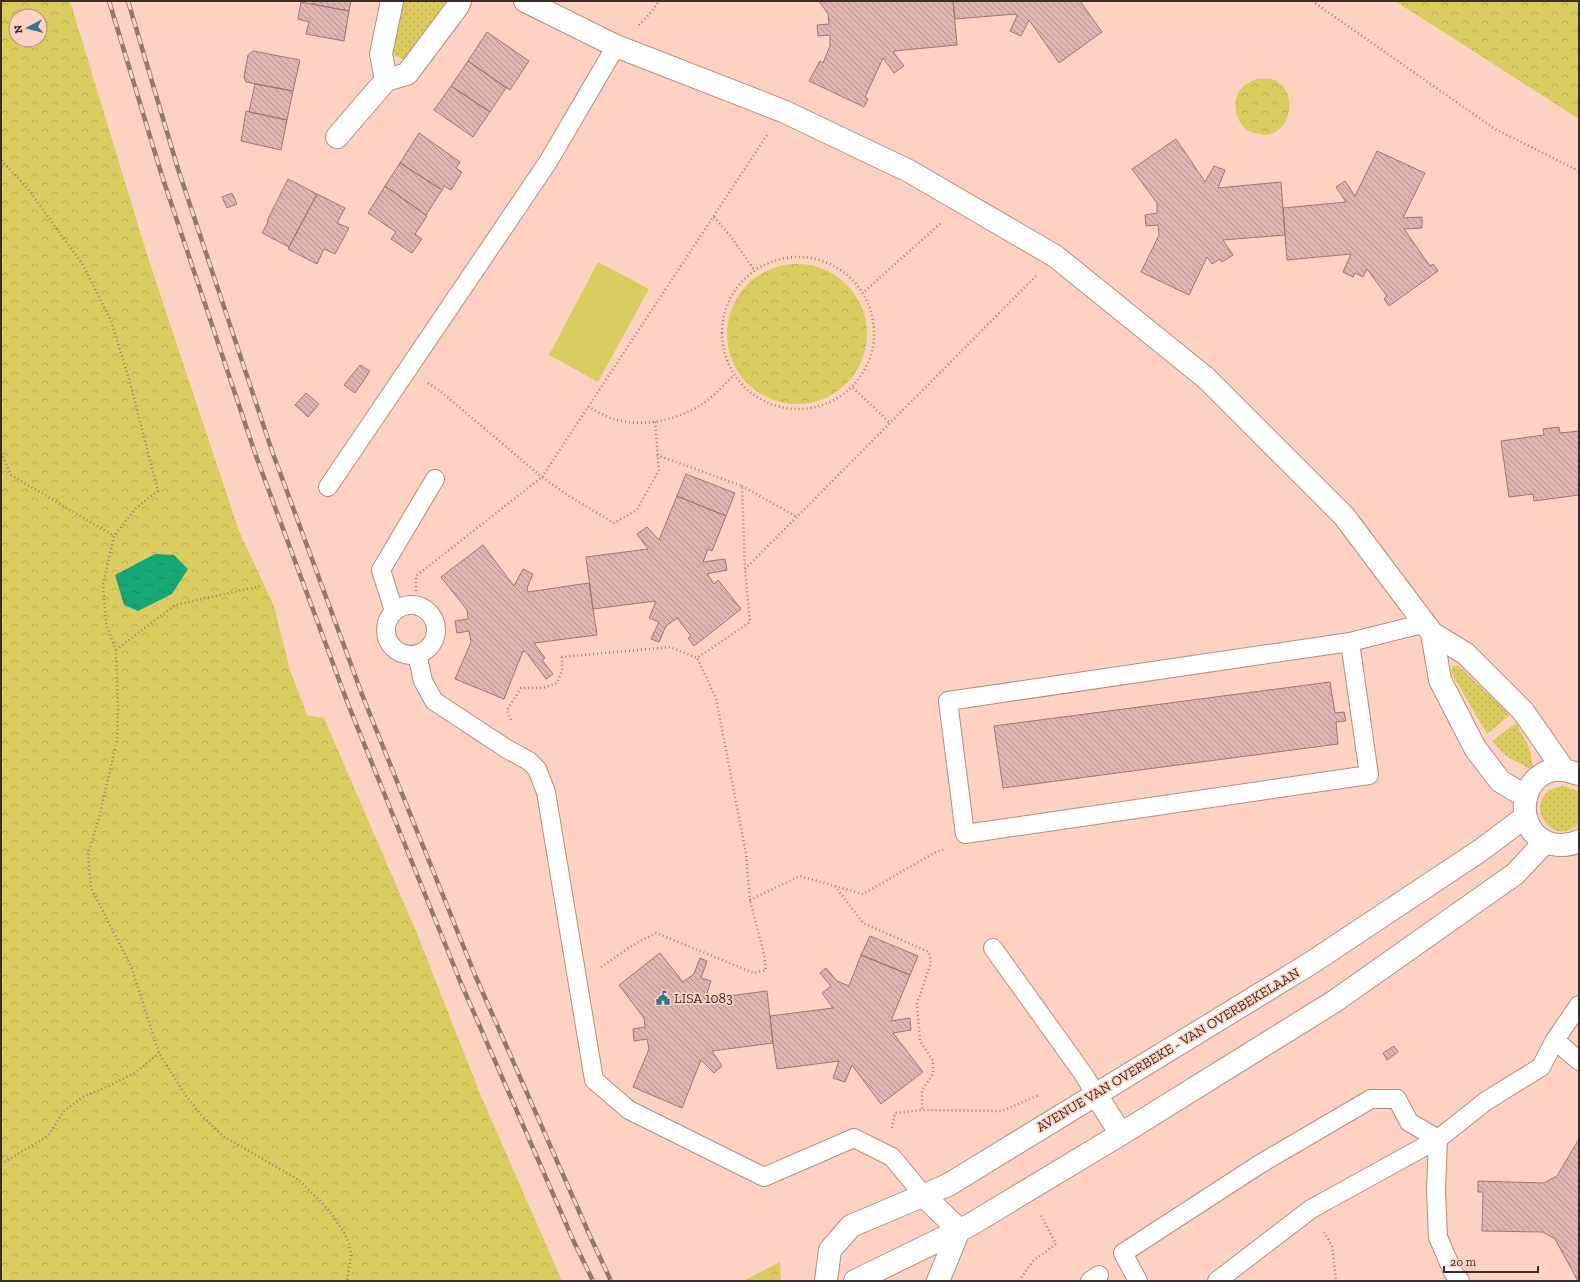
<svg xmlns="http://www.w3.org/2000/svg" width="1580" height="1282" font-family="'Zilla Slab',serif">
  <defs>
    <pattern id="grass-dots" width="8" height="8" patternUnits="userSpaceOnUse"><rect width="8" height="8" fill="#dbcc5f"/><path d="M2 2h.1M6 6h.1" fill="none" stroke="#bdaf52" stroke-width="1.8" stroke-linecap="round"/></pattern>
    <pattern id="park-crowns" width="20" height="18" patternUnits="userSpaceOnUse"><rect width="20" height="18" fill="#dbcc5f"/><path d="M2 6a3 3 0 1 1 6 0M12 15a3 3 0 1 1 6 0" fill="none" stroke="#bdaf52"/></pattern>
    <pattern id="water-ripples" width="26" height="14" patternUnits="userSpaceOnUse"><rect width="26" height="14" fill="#16a874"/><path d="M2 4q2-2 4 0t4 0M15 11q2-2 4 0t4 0" fill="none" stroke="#15895f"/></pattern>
    <pattern id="building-back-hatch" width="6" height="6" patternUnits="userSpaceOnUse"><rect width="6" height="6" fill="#e1b4b1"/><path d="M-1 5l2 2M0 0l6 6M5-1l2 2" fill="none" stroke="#b89390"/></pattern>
  </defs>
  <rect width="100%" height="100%" fill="#fdd2c2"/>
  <path fill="url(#grass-dots)" d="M 401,1 L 447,1 L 410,56 L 403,59 L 395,56 L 393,50 Z
    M 1453,666 L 1459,666 L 1510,715 L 1487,734 L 1452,674 L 1451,670 Z
    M 1516,723 L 1529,747 L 1534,771 L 1506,756 L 1492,741 Z
    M 1563,786 L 1573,789 L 1579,792 L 1579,824 C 1547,852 1519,792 1563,786 Z"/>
  <path fill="url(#park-crowns)" fill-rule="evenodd" d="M 1,1 L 70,1 L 145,248 L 177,345 L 239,531 L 274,606 L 290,670 L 307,715 L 324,718 L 416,931 L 481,1096 L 562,1281 L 1,1281 ZM 16,16 L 40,16 L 40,40 L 16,40 Z
    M 1395,1 L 1579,1 L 1579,119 Z
    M 1256,79 C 1260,79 1267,78 1271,79 C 1302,87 1291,142 1259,134 C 1252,133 1248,132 1243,126 C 1233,115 1232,95 1245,85 C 1248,83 1252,81 1256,79 Z
    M727 334a70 70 0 1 1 140 0a70 70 0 1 1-140 0Z
    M 780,1262 L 781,1281 L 743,1281 Z"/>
  <path fill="#dbcc5f" d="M 598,262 L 649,289 L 598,382 L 549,355 Z"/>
  <path fill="url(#water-ripples)" d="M 155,554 L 174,555 L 188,569 L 172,594 L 138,611 L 124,605 L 115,575 Z"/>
  <path fill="url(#building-back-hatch)" stroke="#a07674" d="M 312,1 L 351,1 L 349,11 L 312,4 Z
    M 819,1 L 953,1 L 957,45 L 894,51 L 894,53 L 904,66 L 894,73 L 883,58 L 865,97 L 868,99 L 864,107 L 809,81 L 820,61 L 823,63 L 830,46 L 830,35 L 818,36 L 817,25 L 829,24 L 828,14 Z
    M 953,1 L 1080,1 L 1102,32 L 1059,63 L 1029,20 L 1021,36 L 1010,31 L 1017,16 L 1016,14 L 955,19 Z
    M 301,2 L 349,11 L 344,41 L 306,34 L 309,22 L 298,19 Z
    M 487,32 L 529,61 L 510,90 L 468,61 Z
    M 253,51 L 300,60 L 293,91 L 246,82 L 244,77 L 248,55 Z
    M 468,61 L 506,88 L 490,112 L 451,86 Z
    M 255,84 L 293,91 L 287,120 L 249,112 Z
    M 451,86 L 490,112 L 473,137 L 434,110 Z
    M 246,111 L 287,120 L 281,150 L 241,141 Z
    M 419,133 L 460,162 L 456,168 L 462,172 L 451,190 L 444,186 L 442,190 L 400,163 Z
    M 1176,139 L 1205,182 L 1214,166 L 1225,170 L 1218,188 L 1281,182 L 1285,235 L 1223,240 L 1233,255 L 1222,262 L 1220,259 L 1212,264 L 1207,257 L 1189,295 L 1141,272 L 1159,235 L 1158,225 L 1146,226 L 1145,215 L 1157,213 L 1157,203 L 1132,169 Z
    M 1377,151 L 1425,173 L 1403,218 L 1422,217 L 1422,228 L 1404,229 L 1430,266 L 1433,264 L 1438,271 L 1389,306 L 1384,299 L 1387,296 L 1367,269 L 1363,277 L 1355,273 L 1353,277 L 1343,272 L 1351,254 L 1287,260 L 1285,235 L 1283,208 L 1346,202 L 1336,187 L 1345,181 L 1355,196 Z
    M 400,163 L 442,190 L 426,215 L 385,186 Z
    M 288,179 L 317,194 L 289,247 L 262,233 L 268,222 L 267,221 Z
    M 385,186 L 427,216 L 415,234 L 422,239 L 412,253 L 391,239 L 396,232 L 368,213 Z
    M 232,193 L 237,204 L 227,208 L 222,197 Z
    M 317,194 L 345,208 L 337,223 L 349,228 L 335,254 L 324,249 L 317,264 L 288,249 Z
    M 360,365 L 370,371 L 355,393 L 344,385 Z
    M 306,393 L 319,404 L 308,417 L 295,405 Z
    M 1559,427 L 1560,433 L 1579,431 L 1579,495 L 1534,501 L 1533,494 L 1509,497 L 1501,441 L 1544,435 L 1543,429 Z
    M 686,474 L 735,493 L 726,516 L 677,496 Z
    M 677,496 L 726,516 L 712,551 L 708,549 L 703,562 L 725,559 L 727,570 L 707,574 L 714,584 L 718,580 L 741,609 L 694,646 L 688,638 L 691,636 L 677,618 L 666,626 L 659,642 L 651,639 L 659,622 L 649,618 L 655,604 L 655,601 L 593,609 L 586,557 L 648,549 L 637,534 L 647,527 L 659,540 Z
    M 483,545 L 514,586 L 523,569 L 533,574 L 527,588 L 528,592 L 589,583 L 597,635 L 534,643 L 545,658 L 542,660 L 553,674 L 546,679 L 526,652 L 523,651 L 504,699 L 455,679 L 471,642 L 469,631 L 457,633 L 455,621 L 468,619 L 467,610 L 441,577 Z
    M 1330,682 L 1335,713 L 1344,712 L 1346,721 L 1336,722 L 1338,744 L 1003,788 L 994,726 Z
    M 870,936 L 918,956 L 910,975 L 861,955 Z
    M 660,953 L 683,982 L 694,974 L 700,958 L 707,961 L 701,978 L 711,981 L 705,999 L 767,991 L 773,1043 L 712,1051 L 722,1066 L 714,1073 L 701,1060 L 682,1108 L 633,1087 L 649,1049 L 647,1039 L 634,1041 L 633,1029 L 645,1027 L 644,1018 L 619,985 Z
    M 861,955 L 910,975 L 891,1021 L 910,1018 L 911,1030 L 893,1033 L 923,1072 L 881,1104 L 852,1065 L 845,1082 L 833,1078 L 839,1061 L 777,1069 L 773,1043 L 770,1016 L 833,1008 L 822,993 L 831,986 L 820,973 L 826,968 L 837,981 L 849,986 Z
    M 1394,1046 L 1398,1052 L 1387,1060 L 1383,1053 Z
    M 1579,1139 L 1579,1281 L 1578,1281 L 1555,1239 L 1543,1232 L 1482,1231 L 1483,1192 L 1478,1192 L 1478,1181 L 1544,1183 L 1557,1176 Z"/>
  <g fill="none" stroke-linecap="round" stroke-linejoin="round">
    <defs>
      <path id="lane" d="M 328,487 L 548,162 L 616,46
        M386 630a25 25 0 1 1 50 0a25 25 0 1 1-50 0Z
        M 394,611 L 381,570 L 435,479
        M 1350,642 L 1369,775 L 965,834 L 948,701 L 1350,642 L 1426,623
        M 417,654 L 423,681 L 434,701 L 507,749 L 529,761 L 537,769 L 546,792 L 594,1080 L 629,1110 L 764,1177 L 854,1138 L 892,1157 L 924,1196
        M 993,948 L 1084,1075 L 1096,1095
        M 1555,1040 L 1579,1061
        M 1090,1281 L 1099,1275
        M 1138,1281 L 1123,1253 L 1260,1164 L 1371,1099 L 1397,1099 L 1409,1122 L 1438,1139
        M 1217,1281 L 1311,1209 L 1438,1139
        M 1460,1281 L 1453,1272 L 1438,1237 L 1436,1190 L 1438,1139 L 1486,1101 L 1541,1067 L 1555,1040 L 1579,1005"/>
      <path id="street" d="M 525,1 L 616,46 L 783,111 L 909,171 L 1055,256 L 1206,378 L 1344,516 L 1432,633 L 1440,680 L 1475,748 L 1500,781 L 1525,796
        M 386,80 L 381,54 L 392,1
        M 337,137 L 386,80 L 407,74 L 458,6 L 460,1
        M 1432,633 L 1466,654 L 1523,711 L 1564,770
        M 1579,774 C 1574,773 1569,771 1564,770 C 1520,765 1509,832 1552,844 C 1562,846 1571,845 1579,841
        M 1096,1095 L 1121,1134
        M 924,1196 L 959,1230
        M 826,1281 L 830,1250 L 851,1226 L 948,1185 L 1311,963 L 1481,850 L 1525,817
        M 855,1281 L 970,1225 L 1121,1134 L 1335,1001 L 1515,874 L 1545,842
        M 938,1281 L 959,1230"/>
    </defs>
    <use href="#lane" stroke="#b58d7e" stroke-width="20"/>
    <use href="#street" stroke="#b58d7e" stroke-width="24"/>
    <path stroke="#9f8176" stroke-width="2.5" stroke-dasharray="1 3" stroke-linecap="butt" d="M 1312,1 L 1495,129 L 1579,171
      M 639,25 L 652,11 L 659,1
      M 1,156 L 2,161 L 28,189 L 83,265 L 111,321 L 129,379 L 158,491 L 136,508 L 114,536 L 103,585 L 106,623 L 116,650 L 118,708 L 117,740 L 100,814 L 88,855 L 91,888 L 131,966 L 159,1053 L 186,1096 L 203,1117 L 223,1136 L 299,1180 L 328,1209 L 343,1231 L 349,1243 L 351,1255 L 347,1281
      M 714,217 L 732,238 L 755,271
      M722 333a76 76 0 1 1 152 0a76 76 0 1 1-152 0Z
      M 865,291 L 942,222
      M 428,383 L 439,390 L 542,477 L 767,135
      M 853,388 L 890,423
      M 588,407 C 597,411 606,417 616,420 C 645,427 679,420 704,403 C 714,396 724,385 733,376
      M 1,453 L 11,475 L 114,536
      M 657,455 L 742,486 L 745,570 L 750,622 L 697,658 L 716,698 L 746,854 L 750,900 L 800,876 L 863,894 L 936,852 L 945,849
      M 742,486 L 797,517
      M 745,569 L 1036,276
      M 416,591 L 416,576 L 542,477 L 569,496 L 614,523 L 637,510 L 659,470 L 655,421
      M 116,650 L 175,605 L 261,586
      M 511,720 L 507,710 L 521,688 L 543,688 L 557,683 L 562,671 L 562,657 L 670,647 L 697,658
      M 835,886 L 863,923 L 929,952 L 931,963 L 917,1003 L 920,1041 L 933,1061 L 933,1074 L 922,1090 L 922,1110
      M 601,967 L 633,945 L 656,933 L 754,973 L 766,970 L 764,954 L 750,900
      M 892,1128 L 895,1113 L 922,1110 L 1002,1111 L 1039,1095
      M 1,1164 L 48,1136 L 64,1111 L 84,1096 L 109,1086 L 136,1072 L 159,1053
      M 1324,1232 L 1332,1246 L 1336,1281
      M 1019,1281 L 1033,1261 L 1056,1244 L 1040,1214"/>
    <use href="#lane" stroke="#fff" stroke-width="18"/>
    <use href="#street" stroke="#fff" stroke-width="22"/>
    <defs>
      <path id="rail" d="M 109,1 L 162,176 L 256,456 L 348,704 L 460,981 L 574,1242 L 593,1281
        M 128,1 L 178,169 L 272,451 L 363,697 L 475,975 L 590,1236 L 611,1281"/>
    </defs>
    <use href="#rail" stroke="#94776d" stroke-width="4.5"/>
    <use href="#rail" stroke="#fdd2c2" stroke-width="3" stroke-dasharray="9" stroke-linecap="butt"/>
  </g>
  <defs>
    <symbol id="civic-bare" viewBox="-9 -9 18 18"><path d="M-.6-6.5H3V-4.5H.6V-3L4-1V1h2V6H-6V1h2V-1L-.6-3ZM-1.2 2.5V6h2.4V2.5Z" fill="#367589" stroke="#fdd2c2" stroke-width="2.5" paint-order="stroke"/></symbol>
  </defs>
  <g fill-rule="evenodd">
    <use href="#civic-bare" x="653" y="988" width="20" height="20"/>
  </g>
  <g text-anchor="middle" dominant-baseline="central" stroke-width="3.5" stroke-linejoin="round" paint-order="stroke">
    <g font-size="14" fill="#3c2c26" stroke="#fdd2c2" text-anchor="start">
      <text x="674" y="998">LISA 1083</text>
    </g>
    <g font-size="14" fill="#3c2c26" stroke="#fdd2c2">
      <text transform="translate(1168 1050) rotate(-31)">AVENUE VAN OVERBEKE - VAN OVERBEKELAAN</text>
    </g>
  </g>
  <rect width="1580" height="1282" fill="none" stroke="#3c2c26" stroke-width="4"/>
  <g transform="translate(28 28) rotate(263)"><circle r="19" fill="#fdd2c2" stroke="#b09084"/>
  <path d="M0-3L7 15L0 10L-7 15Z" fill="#367589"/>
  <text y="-6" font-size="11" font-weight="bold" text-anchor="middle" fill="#3c2c26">N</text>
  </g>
  <path d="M1444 1266v6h94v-6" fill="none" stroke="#3c2c26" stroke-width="2"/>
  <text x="1450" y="1266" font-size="12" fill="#3c2c26" stroke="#fdd2c2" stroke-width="3" paint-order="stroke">20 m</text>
</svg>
